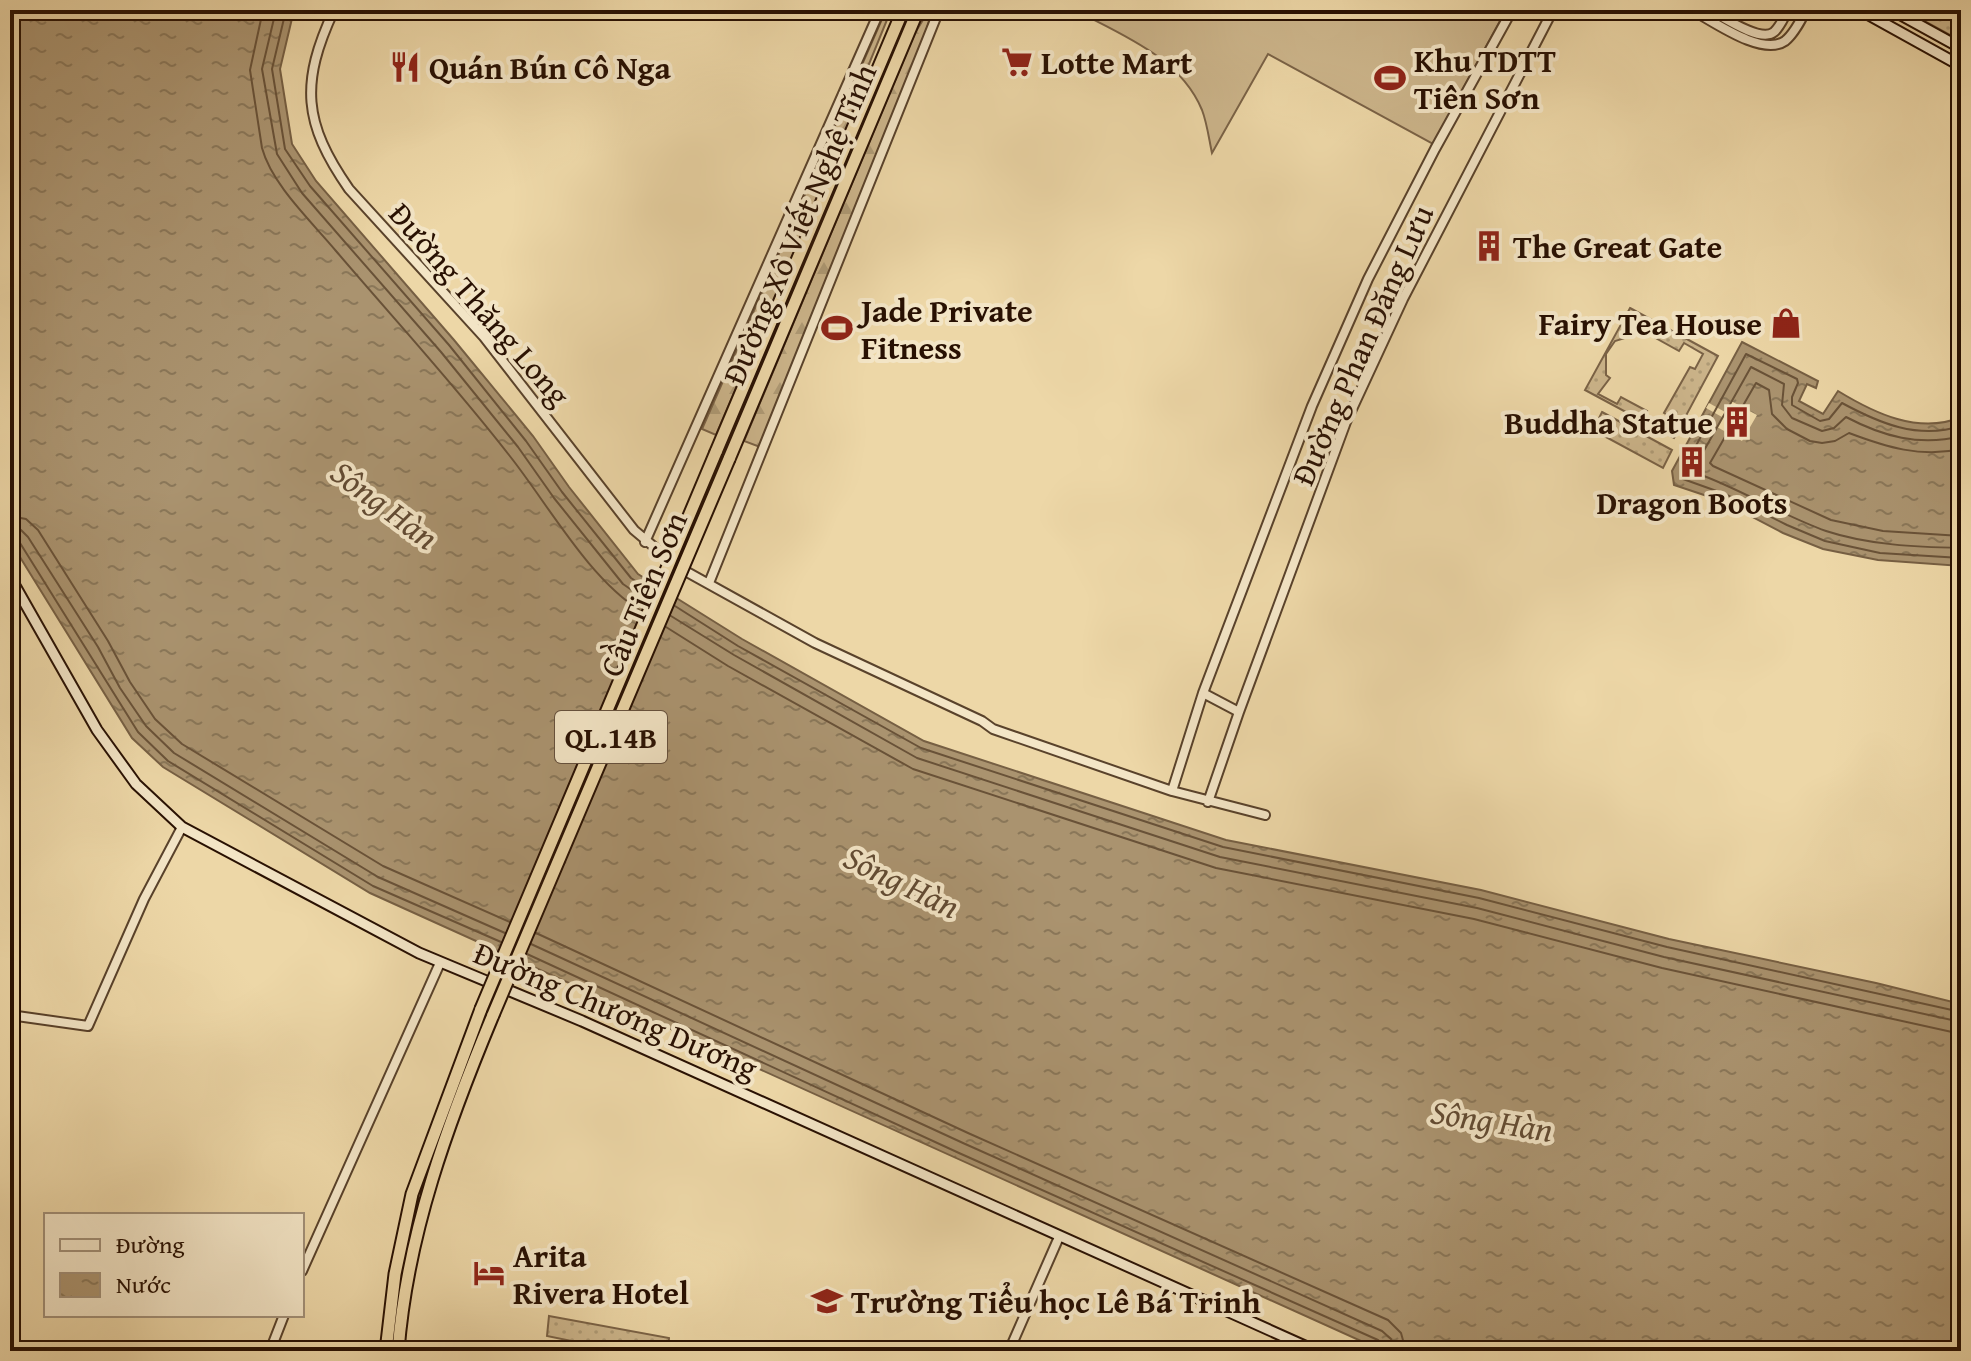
<svg xmlns="http://www.w3.org/2000/svg" width="1971" height="1361" font-family="'Gentium Book Plus',serif">
  <defs>
    <pattern id="grass-dots" width="8" height="8" patternUnits="userSpaceOnUse" patternTransform="scale(2)"><rect width="8" height="8" fill="#ccb58b"/><path d="M2 2h.1M6 6h.1" fill="none" stroke="#af9b76" stroke-width="1.8" stroke-linecap="round"/></pattern>
    <pattern id="forest-firs" width="22" height="20" patternUnits="userSpaceOnUse" patternTransform="scale(2)"><rect width="22" height="20" fill="#ccb58b"/><path d="M5 1l3.5 6h-7zM16 11l3.5 6h-7z" fill="#af9b76"/></pattern>
    <pattern id="water-ripples" width="26" height="14" patternUnits="userSpaceOnUse" patternTransform="scale(2)"><rect width="26" height="14" fill="#aa936f"/><path d="M2 4q2-2 4 0t4 0M15 11q2-2 4 0t4 0" fill="none" stroke="#8a7759"/></pattern>
  </defs>
  <rect width="100%" height="100%" fill="#edd7a7"/>
  <filter id="stains"><feTurbulence type="fractalNoise" baseFrequency=".0025" numOctaves="4"/><feColorMatrix values="0 0 0 0 .2 0 0 0 0 .09 0 0 0 0 .02 0 0 0 .5 -.17"/></filter>
  <radialGradient id="worn" r=".72"><stop offset=".6" stop-color="#630" stop-opacity="0"/><stop offset="1" stop-color="#630" stop-opacity=".3"/></radialGradient>
  <path fill="url(#grass-dots)" stroke="#7a6246" stroke-width="2" fill-rule="evenodd" d="M 1904,10 C 1931,10 1961,5 1961,41 Z
    M 1630,308 L 1718,356 L 1674,438 L 1585,390 ZM 1639,320 L 1657,330 L 1654,337 L 1679,351 L 1684,343 L 1703,354 L 1695,369 L 1690,367 L 1664,413 L 1669,416 L 1662,428 L 1644,418 L 1647,411 L 1621,397 L 1617,404 L 1598,394 L 1610,378 L 1606,375 L 1606,354 L 1615,341 L 1625,338 L 1627,334 L 1632,337 Z
    M 1602,412 L 1672,450 L 1663,468 L 1593,430 Z
    M 549,1316 L 669,1338 L 668,1351 L 620,1351 L 547,1336 Z"/>
  <path fill="url(#forest-firs)" stroke="#7a6246" stroke-width="2" d="M 886,10 L 891,10 L 860,86 L 845,134 L 716,435 L 702,429 Z
    M 929,10 L 932,10 L 924,39 L 760,447 L 744,441 L 915,33 Z"/>
  <path fill="#ccb58b" stroke="#7a6246" stroke-width="2" d="M 1075,10 L 1506,10 L 1433,144 L 1268,54 L 1212,153 C 1209,139 1207,123 1202,110 C 1180,57 1122,35 1075,10 Z"/>
  <path fill="url(#water-ripples)" stroke="#765f43" stroke-width="2" d="M 10,10 L 294,10 L 280,69 L 292,144 L 316,181 L 454,340 L 533,436 L 569,487 L 638,574 L 742,639 L 924,741 L 1226,840 L 1481,890 L 1669,939 L 1876,983 L 1961,1004 L 1961,1351 L 1383,1351 L 370,893 L 163,767 L 132,738 L 10,541 Z
    M 1742,342 L 1818,381 L 1816,388 L 1807,384 L 1799,401 L 1823,414 L 1838,391 C 1874,413 1919,435 1961,417 L 1961,566 L 1878,560 L 1823,549 L 1783,533 L 1722,501 L 1674,485 L 1672,471 Z"/>
  <path fill="#edd7a7" d="M 1731,401 L 1757,415 L 1742,441 L 1717,427 L 1722,417 L 1706,408 L 1709,403 L 1725,412 Z"/>
  <g fill="none" stroke-linecap="round" stroke-linejoin="round">
    <path stroke="#695238" stroke-width="2" d="M 263,10 L 250,70 L 262,148 C 272,185 312,222 336,251 C 394,319 454,384 509,455 C 548,504 588,578 641,611
      M 276,10 L 262,69 L 277,154 L 302,193 L 441,352 L 518,447 L 554,498 L 623,584 L 646,600
      M 286,10 L 272,69 L 285,149 L 310,186 L 449,345 L 526,441 L 562,492 L 631,578 L 649,590
      M 1961,426 C 1918,440 1879,423 1842,403 L 1829,419 L 1820,421 L 1792,405 L 1792,397 L 1798,383 L 1797,379 L 1746,354 L 1681,473 L 1683,479 L 1725,494 L 1787,525 L 1825,541 L 1880,553 L 1961,558
      M 1961,436 C 1920,447 1882,436 1846,417 L 1834,428 L 1822,431 L 1792,418 L 1782,405 L 1784,384 L 1751,367 L 1693,470 L 1696,473 C 1741,489 1781,515 1826,531 C 1868,545 1917,547 1961,548
      M 1961,449 C 1921,458 1886,447 1849,433 L 1835,441 L 1822,443 L 1810,441 L 1787,429 L 1772,414 L 1769,390 L 1756,383 L 1710,463 L 1713,466 L 1831,520 L 1883,531 L 1961,536
      M 10,516 L 26,519 L 38,530 L 108,641 L 130,682 L 155,719 L 182,744 L 383,866 L 510,922
      M 10,528 L 21,530 L 28,537 L 98,647 L 120,688 L 146,726 L 174,753 L 378,877 L 505,933
      M 10,538 L 20,543 L 138,732 L 168,761 L 373,886 L 501,942
      M 675,606 L 738,646 L 921,748 L 1223,847 L 1479,898 L 1667,947 L 1961,1012
      M 671,616 L 734,655 L 917,758 L 1220,857 L 1477,908 L 1664,957 L 1961,1022
      M 666,627 L 728,666 L 913,769 L 1216,868 L 1474,919 L 1662,968 L 1961,1034
      M 536,933 L 968,1133 L 1388,1320 L 1401,1333 L 1406,1351
      M 531,944 L 963,1143 L 1382,1331 L 1391,1339 L 1394,1351
      M 527,954 L 959,1153 L 1378,1340 L 1382,1344 L 1383,1351"/>
    <defs>
      <path id="tertiary" d="M 334,10 C 300,83 303,123 349,189 L 484,337 L 634,530 L 678,567 L 815,643 L 982,721 L 993,729 L 1172,791 L 1265,815
        M 1692,10 C 1713,21 1762,57 1785,41 C 1794,34 1801,20 1806,10
        M 1710,10 C 1723,17 1761,43 1774,32 C 1780,27 1784,17 1788,10
        M 645,542 L 880,10
        M 709,583 L 939,10
        M 1203,693 L 1239,712
        M 1172,791 L 1203,693 L 1312,406 L 1368,279 L 1435,149 L 1512,10
        M 1208,802 L 1239,712 L 1346,422 L 1403,299 L 1553,10
        M 10,1015 L 88,1026 L 144,899 L 182,827
        M 302,1271 L 440,963
        M 270,1351 L 284,1315
        M 1009,1351 L 1059,1237"/>
      <path id="secondary" d="M 1860,10 L 1961,66
        M 1892,10 L 1961,48
        M 10,577 L 97,730 L 136,784 L 182,827 L 419,953 L 582,1021 L 1316,1351"/>
      <path id="trunk" d="M 716,452 L 903,10
        M 729,459 L 918,10
        M 386,1351 L 395,1274 L 412,1194 L 481,1009
        M 398,1351 C 407,1234 448,1123 493,1015"/>
    </defs>
    <use href="#tertiary" stroke="#59422b" stroke-width="12"/>
    <use href="#secondary" stroke="#281002" stroke-width="13"/>
    <use href="#trunk" stroke="#281002" stroke-width="15"/>
    <use href="#tertiary" stroke="#f3e5c6" stroke-width="8"/>
    <use href="#secondary" stroke="#f3e5c6" stroke-width="9"/>
    <use href="#trunk" stroke="#edd7a7" stroke-width="11"/>
    <defs>
      <path id="trunk-bridge" d="M 481,1009 L 716,452
        M 493,1015 L 729,459"/>
    </defs>
    <use href="#trunk-bridge" stroke="#281002" stroke-width="15" stroke-linecap="butt"/>
    <use href="#trunk-bridge" stroke="#edd7a7" stroke-width="11"/>
  </g>
  <defs>
    <symbol id="supermarket-bare" viewBox="-9 -9 18 18"><path d="M-6-5.5h2.5l.6 2H6L4.5 2H-2.5L-4.4-4H-6ZM-1.5 3.2a1.3 1.3 0 1 0 .1 0ZM3 3.2a1.3 1.3 0 1 0 .1 0Z" fill="#8f2418" stroke="#f3e5c6" stroke-width="2.5" paint-order="stroke"/></symbol>
    <symbol id="restaurant-bare" viewBox="-9 -9 18 18"><path d="M-5-6h1v4h1v-4h1v4h1v-4h1v5L-1.5 .5V6h-2V.5L-5-1ZM5-6V6H3V1.5H1.5Q1.5-4 5-6Z" fill="#8f2418" stroke="#f3e5c6" stroke-width="2.5" paint-order="stroke"/></symbol>
    <symbol id="stadium-bare" viewBox="-9 -9 18 18"><path d="M0-5a6.5 5 0 1 0 0 10a6.5 5 0 1 0 0-10ZM-3.5-1.8h7v3.6h-7Z" fill="#8f2418" stroke="#f3e5c6" stroke-width="2.5" paint-order="stroke"/></symbol>
    <symbol id="building-bare" viewBox="-9 -9 18 18"><path d="M-4-6H4V6H1V3H-1V6H-4ZM-2.5-4.3h1.7v1.8h-1.7ZM.8-4.3h1.7v1.8H.8ZM-2.5-1h1.7V.8h-1.7ZM.8-1h1.7V.8H.8Z" fill="#8f2418" stroke="#f3e5c6" stroke-width="2.5" paint-order="stroke"/></symbol>
    <symbol id="shop-bare" viewBox="-9 -9 18 18"><path d="M-5-2.5h2.3a2.7 3.5 0 0 1 5.4 0H5L5.5 6h-11ZM-1.5-2.5h3a1.5 2.3 0 0 0-3 0Z" fill="#8f2418" stroke="#f3e5c6" stroke-width="2.5" paint-order="stroke"/></symbol>
    <symbol id="hotel-bare" viewBox="-9 -9 18 18"><path d="M-6-4.5h1.5V1H6V5H4.5V3h-9V5H-6ZM-4 0a1.8 1.8 0 1 1 3.6 0ZM.5 0V-2.5h3Q6-2.5 6 0Z" fill="#8f2418" stroke="#f3e5c6" stroke-width="2.5" paint-order="stroke"/></symbol>
    <symbol id="school-bare" viewBox="-9 -9 18 18"><path d="M0-5L7-2L0 1L-7-2ZM-4 1L0 2.5L4 1V4Q0 6-4 4Z" fill="#8f2418" stroke="#f3e5c6" stroke-width="2.5" paint-order="stroke"/></symbol>
  </defs>
  <g fill-rule="evenodd">
    <use href="#supermarket-bare" x="995" y="40" width="44" height="44"/>
    <use href="#restaurant-bare" x="383" y="45" width="44" height="44"/>
    <use href="#stadium-bare" x="1368" y="56" width="44" height="44"/>
    <use href="#building-bare" x="1467" y="224" width="44" height="44"/>
    <use href="#shop-bare" x="1764" y="301" width="44" height="44"/>
    <use href="#stadium-bare" x="815" y="306" width="44" height="44"/>
    <use href="#building-bare" x="1715" y="400" width="44" height="44"/>
    <use href="#building-bare" x="1670" y="440" width="44" height="44"/>
    <use href="#hotel-bare" x="467" y="1251" width="44" height="44"/>
    <use href="#school-bare" x="805" y="1279" width="44" height="44"/>
  </g>
  <g text-anchor="middle" dominant-baseline="central" stroke-width="8" stroke-linejoin="round" paint-order="stroke">
    <rect fill="#f3e5c6" stroke="#65503d" stroke-width="2" x="555" y="711" width="112" height="52" rx="6"/>
    <g font-size="30" font-weight="bold" fill="#281002">
      <text x="611" y="737">QL.14B</text>
    </g>
    <g font-size="32" font-weight="bold" fill="#281002" stroke="#f3e5c6" text-anchor="start">
      <text x="1414" y="60">Khu TDTT<tspan x="1414" dy="37">Tiên Sơn</tspan></text>
      <text x="1041" y="62">Lotte Mart</text>
      <text x="429" y="67">Quán Bún Cô Nga</text>
      <text x="1513" y="246">The Great Gate</text>
      <text x="861" y="310">Jade Private<tspan x="861" dy="37">Fitness</tspan></text>
      <text x="1762" y="323" text-anchor="end">Fairy Tea House</text>
      <text x="1713" y="422" text-anchor="end">Buddha Statue</text>
      <text x="1692" y="502" text-anchor="middle">Dragon Boots</text>
      <text x="513" y="1255">Arita<tspan x="513" dy="37">Rivera Hotel</tspan></text>
      <text x="851" y="1301">Trường Tiểu học Lê Bá Trinh</text>
    </g>
    <g font-size="32" fill="#281002" stroke="#f3e5c6">
      <text transform="translate(799 224) rotate(-67)">Đường Xô Viết Nghệ Tĩnh</text>
      <text transform="translate(480 304) rotate(49)">Đường Thăng Long</text>
      <text transform="translate(1362 345) rotate(-66)">Đường Phan Đăng Lưu</text>
      <text transform="translate(643 594) rotate(-67)">Cầu Tiên Sơn</text>
      <text transform="translate(616 1010) rotate(23)">Đường Chương Dương</text>
    </g>
    <g font-size="34" font-style="italic" fill="#624b33" stroke="#f3e5c6">
      <text transform="translate(385 504) rotate(37)">Sông Hàn</text>
      <text transform="translate(902 881) rotate(26)">Sông Hàn</text>
      <text transform="translate(1492 1120) rotate(9)">Sông Hàn</text>
    </g>
  </g>
  <rect width="1971" height="1361" fill="none" stroke="#edd7a7" stroke-width="40"/>
  <rect x="12" y="12" width="1947" height="1337" fill="none" stroke="#281002" stroke-width="4"/>
  <rect x="20" y="20" width="1931" height="1321" fill="none" stroke="#281002" stroke-width="2"/>
  <rect x="44" y="1213" width="260" height="104" fill="#f3e5c6" stroke="#a29078" stroke-width="2"/>
  <rect x="60" y="1239" width="40" height="12" fill="#f3e5c6" stroke="#a29078" stroke-width="2"/>
  <text x="116" y="1253" font-size="24" fill="#281002">Đường</text>
  <rect x="60" y="1273" width="40" height="24" fill="url(#water-ripples)" stroke="#a29078" stroke-width="2"/>
  <text x="116" y="1293" font-size="24" fill="#281002">Nước</text>
  <rect width="100%" height="100%" filter="url(#stains)"/>
  <rect width="100%" height="100%" fill="url(#worn)"/>
</svg>
